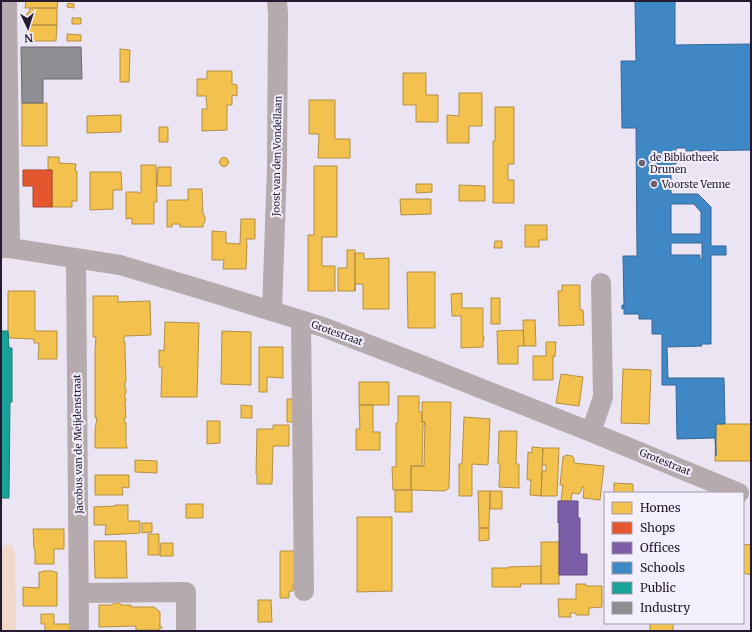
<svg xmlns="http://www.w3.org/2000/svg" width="752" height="632" font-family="Merriweather,serif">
  <rect width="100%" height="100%" fill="#ebe5f3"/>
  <path fill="#f2d8c9" d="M 7,545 L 11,545 L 13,548 L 15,554 L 16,631 L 1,631 L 1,550 L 4,546 Z"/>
  <path fill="#f2c14e" stroke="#b48f45" d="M 26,1 L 58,1 L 57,8 L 25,8 Z
    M 68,3 L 74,4 L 74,8 L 67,7 Z
    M 30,8 L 57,8 L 57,25 L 27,25 L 27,13 L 29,13 Z
    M 72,18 L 81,18 L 81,24 L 72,24 Z
    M 29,25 L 57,25 L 56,41 L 26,41 L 27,30 L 29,30 Z
    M 67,34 L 81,35 L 81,41 L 67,41 Z
    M 120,49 L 130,50 L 129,82 L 120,82 Z
    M 207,71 L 232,71 L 232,84 L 237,85 L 237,96 L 232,95 L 232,105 L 227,105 L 227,130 L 202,131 L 202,109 L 207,109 L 206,96 L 197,96 L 197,79 L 207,79 Z
    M 403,73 L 426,73 L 426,95 L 438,95 L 438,122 L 416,122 L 416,105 L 403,105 Z
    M 459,93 L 482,93 L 482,126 L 469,126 L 469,143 L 447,143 L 447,115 L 459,116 Z
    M 309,100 L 335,100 L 335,139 L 350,139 L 350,158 L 318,158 L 319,134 L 309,134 Z
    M 22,103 L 47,103 L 47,146 L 22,146 Z
    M 495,107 L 514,107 L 514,164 L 508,164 L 508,180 L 514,180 L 514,203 L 493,203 L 493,141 L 495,141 Z
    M 121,115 L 121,132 L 87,133 L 87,116 Z
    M 159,127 L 168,127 L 168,142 L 159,142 Z
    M 48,157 L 59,157 L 59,163 L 76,164 L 75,171 L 77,171 L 77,201 L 72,201 L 72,207 L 52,207 L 52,170 L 48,170 Z
    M219.5 162a4.5 4.5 0 1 1 9 0a4.5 4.5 0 1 1-9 0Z
    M 141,165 L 156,165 L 157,202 L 154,202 L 154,224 L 132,224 L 132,218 L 126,219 L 126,192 L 138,192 L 138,193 L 141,193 Z
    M 314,166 L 337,166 L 337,237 L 322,237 L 322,266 L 335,266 L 335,291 L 308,291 L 308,235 L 314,235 Z
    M 158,167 L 171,167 L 171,186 L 157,186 Z
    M 90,172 L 121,172 L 122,190 L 113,190 L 113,209 L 90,210 Z
    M 416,184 L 432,184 L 432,192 L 416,193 Z
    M 459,185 L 485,186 L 485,201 L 459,201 Z
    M 188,189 L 202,189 L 203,214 L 205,216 L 205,222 L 203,224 L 203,227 L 180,227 L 180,224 L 172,224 L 172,227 L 167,227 L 167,200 L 188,200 Z
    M 400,199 L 431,199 L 431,214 L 401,215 Z
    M 241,219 L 255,219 L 255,239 L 246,239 L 247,244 L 246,269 L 223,269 L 224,260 L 212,260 L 212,231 L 226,232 L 226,243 L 240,244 Z
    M 525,225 L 547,225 L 547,240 L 539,240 L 539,247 L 525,247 Z
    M 495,241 L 502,241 L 502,248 L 494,248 Z
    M 347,250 L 355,250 L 355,291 L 338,291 L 338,268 L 347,268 Z
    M 355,253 L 364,253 L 364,259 L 389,258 L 389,309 L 363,309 L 363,284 L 355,284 L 355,291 Z
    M 407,272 L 435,272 L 435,328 L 408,328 Z
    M 562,285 L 580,285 L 580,310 L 583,310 L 584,325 L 559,326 L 558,291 L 562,291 Z
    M 8,291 L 35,291 L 35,331 L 57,331 L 57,359 L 38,359 L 39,343 L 34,343 L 34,339 L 9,338 L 8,331 Z
    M 462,293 L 462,308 L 483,308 L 483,337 L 484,337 L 484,340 L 483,340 L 483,347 L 461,348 L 461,316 L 452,316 L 451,294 Z
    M 93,296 L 118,296 L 118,302 L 150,301 L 151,335 L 125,336 L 124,337 L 124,342 L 125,342 L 125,348 L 126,382 L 125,382 L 125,389 L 126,389 L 126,392 L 125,394 L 125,399 L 126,399 L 126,401 L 125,401 L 126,418 L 124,418 L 125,423 L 126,423 L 126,443 L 127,448 L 95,448 L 95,430 L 97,418 L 95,418 L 95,350 L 96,337 L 93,337 Z
    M 491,298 L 500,298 L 500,324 L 491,324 Z
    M 523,320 L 535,320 L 536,346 L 524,346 Z
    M 165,322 L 199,323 L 197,397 L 161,397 L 162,367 L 159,367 L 159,350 L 164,351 Z
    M 523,330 L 524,346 L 518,346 L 518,364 L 498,364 L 497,331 Z
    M 222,331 L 251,332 L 251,385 L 221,384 Z
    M 546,342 L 556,342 L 555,357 L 553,356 L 553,380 L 533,380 L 533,356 L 546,356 Z
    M 259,347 L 283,347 L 283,378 L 267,377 L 267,392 L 259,392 Z
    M 623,369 L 651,370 L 649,424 L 621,423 Z
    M 561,374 L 583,377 L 579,406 L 556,403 Z
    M 359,382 L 389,382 L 389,405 L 359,405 Z
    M 398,396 L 419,396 L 419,412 L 422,412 L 422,422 L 425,422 L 425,425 L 423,425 L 422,466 L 411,466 L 411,490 L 393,490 L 392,467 L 396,467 L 396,423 L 398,423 Z
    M 287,399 L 299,399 L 299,422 L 287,422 Z
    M 422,402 L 451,402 L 449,488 L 445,491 L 411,490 L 411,466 L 424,466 L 425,422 L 422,422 Z
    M 241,405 L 252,406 L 252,418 L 241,418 Z
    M 359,405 L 373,405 L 373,432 L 380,432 L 380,450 L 356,450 L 356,429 L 360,429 Z
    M 464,417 L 490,419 L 488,465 L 472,464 L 472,496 L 459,496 L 459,464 L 462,464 Z
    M 207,421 L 220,421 L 220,443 L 207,444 Z
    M 716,424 L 751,424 L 751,461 L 715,461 Z
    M 273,425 L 289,425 L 289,446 L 273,446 L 272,484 L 257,484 L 257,474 L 256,474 L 257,429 L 273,429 Z
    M 499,431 L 517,431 L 516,464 L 519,464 L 519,488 L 499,487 L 500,464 L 498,464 Z
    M 532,447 L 543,448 L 541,496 L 530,495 L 531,480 L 527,480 L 528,452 L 532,453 Z
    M 543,448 L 559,448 L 557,496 L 541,496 L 542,471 L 546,471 L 546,465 L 542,465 Z
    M 566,455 L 572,456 L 574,458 L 574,463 L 604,466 L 600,500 L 583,498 L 584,487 L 582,487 L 581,491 L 579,494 L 572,493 L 571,501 L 561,501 L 563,485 L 560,485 L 563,457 Z
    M 135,460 L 157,461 L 157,473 L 135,472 Z
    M 95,475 L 129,475 L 129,488 L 122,487 L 123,495 L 95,495 Z
    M 614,483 L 633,484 L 633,493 L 614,493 Z
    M 395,490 L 412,490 L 412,512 L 395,512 Z
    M 478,491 L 490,491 L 489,528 L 479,528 Z
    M 490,491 L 502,491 L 502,509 L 490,509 Z
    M 186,504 L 203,504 L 203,518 L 186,518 Z
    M 115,505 L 128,505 L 128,521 L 140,521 L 140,533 L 105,535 L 106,525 L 94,525 L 94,507 L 115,506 Z
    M 357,517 L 392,517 L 392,591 L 357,592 Z
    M 142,523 L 152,523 L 152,532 L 142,533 Z
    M 479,528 L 489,528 L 489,540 L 479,541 Z
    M 33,529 L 64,529 L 64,549 L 54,549 L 54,564 L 35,564 L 35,550 L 34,549 Z
    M 148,534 L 159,534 L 159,555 L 148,555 Z
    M 94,541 L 126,541 L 127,578 L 95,578 Z
    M 541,542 L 559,542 L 559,584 L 541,584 Z
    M 161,543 L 173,543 L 173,556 L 160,556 Z
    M 743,544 L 751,545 L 751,575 L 743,573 Z
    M 280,551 L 298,551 L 298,584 L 293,584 L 293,591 L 289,591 L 289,598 L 280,598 Z
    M 541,566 L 541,584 L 520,584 L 521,587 L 492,587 L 492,568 L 507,568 L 508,567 Z
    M 43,571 L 53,571 L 54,572 L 57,572 L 57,606 L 23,606 L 23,587 L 39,588 L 39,572 L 43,572 Z
    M 576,584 L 586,584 L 586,586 L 602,586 L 602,607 L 589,608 L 589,615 L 576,615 L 576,613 L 570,613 L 571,617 L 559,617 L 558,599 L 576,599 Z
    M 258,600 L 271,600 L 272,622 L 258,622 Z
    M 114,603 L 120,603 L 121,605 L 131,605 L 131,607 L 154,607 L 160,612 L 160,627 L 162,627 L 162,628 L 159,628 L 159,630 L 136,630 L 136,626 L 99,627 L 99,605 L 112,605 Z
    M 41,614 L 54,614 L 54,624 L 70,624 L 70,631 L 45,631 L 45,624 L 41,624 Z
    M 650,623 L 673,623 L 673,631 L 650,631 Z"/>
  <path fill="#e4572e" stroke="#aa452f" d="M 23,170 L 52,170 L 52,207 L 33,207 L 33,186 L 23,186 Z"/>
  <path fill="#7b5ea7" stroke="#614a84" d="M 558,501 L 578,501 L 578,518 L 580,518 L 580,554 L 587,554 L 587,575 L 559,575 L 559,522 L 558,523 Z"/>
  <path fill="#3f88c5" stroke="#376799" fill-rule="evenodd" d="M 635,1 L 675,1 L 675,45 L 751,44 L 751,150 L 686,151 L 686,148 L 676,148 L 676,164 L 671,164 L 671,194 L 698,194 L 711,207 L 711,246 L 726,246 L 726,255 L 711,255 L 711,344 L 701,344 L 702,346 L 667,347 L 668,378 L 724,378 L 725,424 L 716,424 L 716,456 L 715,438 L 677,439 L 676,385 L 662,385 L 662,334 L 652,334 L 652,319 L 639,319 L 639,314 L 624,314 L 624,308 L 622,309 L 622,305 L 624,305 L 623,256 L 637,256 L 636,128 L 622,128 L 621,61 L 636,61 ZM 671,204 L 694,204 L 701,212 L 701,234 L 671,234 ZM 671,243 L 702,243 L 702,260 L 700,259 L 700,255 L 671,255 Z"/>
  <path fill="#17a398" stroke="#1b7a79" d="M 1,331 L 8,331 L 9,348 L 12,348 L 12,402 L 10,402 L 9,498 L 1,498 Z"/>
  <path fill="#8d8d92" stroke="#6e6a75" d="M 21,47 L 81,47 L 82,79 L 43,79 L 43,103 L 22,103 Z"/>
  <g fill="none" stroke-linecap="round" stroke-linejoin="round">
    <path stroke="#b5aaae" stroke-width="20" d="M 7,1 L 10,248
      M 1,248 L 10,248 L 120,265 L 220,295 L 323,327 L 427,367 L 591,432 L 739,493
      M 76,258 L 79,631
      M 272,311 L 277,167 L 278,14 L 277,1
      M 301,321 L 304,591
      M 591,432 L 603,397 L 601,283
      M 79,593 L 186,592 L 186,631"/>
  </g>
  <g fill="#6a6175" stroke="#f4effc" stroke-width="1.5">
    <circle cx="642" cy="163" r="4"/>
    <circle cx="654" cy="184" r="4"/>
  </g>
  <g text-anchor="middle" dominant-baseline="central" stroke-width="4" stroke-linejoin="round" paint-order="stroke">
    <g font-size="10" fill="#241a31" stroke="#f4effc">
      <text transform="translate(277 156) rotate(-89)">Joost van den Vondellaan</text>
      <text transform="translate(337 333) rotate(20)">Grotestraat</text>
      <text transform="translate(78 444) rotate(-91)">Jacobus van de Meijdenstraat</text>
      <text transform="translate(665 462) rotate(22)">Grotestraat</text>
    </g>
    <g font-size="10" fill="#241a31" stroke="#f4effc" text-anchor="start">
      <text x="650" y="157">de Bibliotheek<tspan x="650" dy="12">Drunen</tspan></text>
      <text x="662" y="184">Voorste Venne</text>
    </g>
  </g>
  <rect width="752" height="632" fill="none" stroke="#241a31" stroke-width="4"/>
  <rect x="604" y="492" width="140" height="132" fill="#f4effc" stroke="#a19aab"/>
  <rect x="612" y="502" width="20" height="12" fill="#f2c14e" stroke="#a19aab"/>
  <text x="640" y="512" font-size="12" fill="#241a31">Homes</text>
  <rect x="612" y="522" width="20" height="12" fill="#e4572e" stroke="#a19aab"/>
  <text x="640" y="532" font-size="12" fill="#241a31">Shops</text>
  <rect x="612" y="542" width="20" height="12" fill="#7b5ea7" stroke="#a19aab"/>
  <text x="640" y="552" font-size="12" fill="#241a31">Offices</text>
  <rect x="612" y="562" width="20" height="12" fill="#3f88c5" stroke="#a19aab"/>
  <text x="640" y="572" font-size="12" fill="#241a31">Schools</text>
  <rect x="612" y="582" width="20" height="12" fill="#17a398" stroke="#a19aab"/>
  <text x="640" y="592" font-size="12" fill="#241a31">Public</text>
  <rect x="612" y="602" width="20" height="12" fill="#8d8d92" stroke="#a19aab"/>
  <text x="640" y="612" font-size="12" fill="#241a31">Industry</text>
  <g transform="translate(28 28) rotate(176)" stroke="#f4effc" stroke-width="3" paint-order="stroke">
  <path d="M0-3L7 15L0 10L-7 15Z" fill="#241a31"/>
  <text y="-6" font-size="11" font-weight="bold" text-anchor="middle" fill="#241a31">N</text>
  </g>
</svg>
